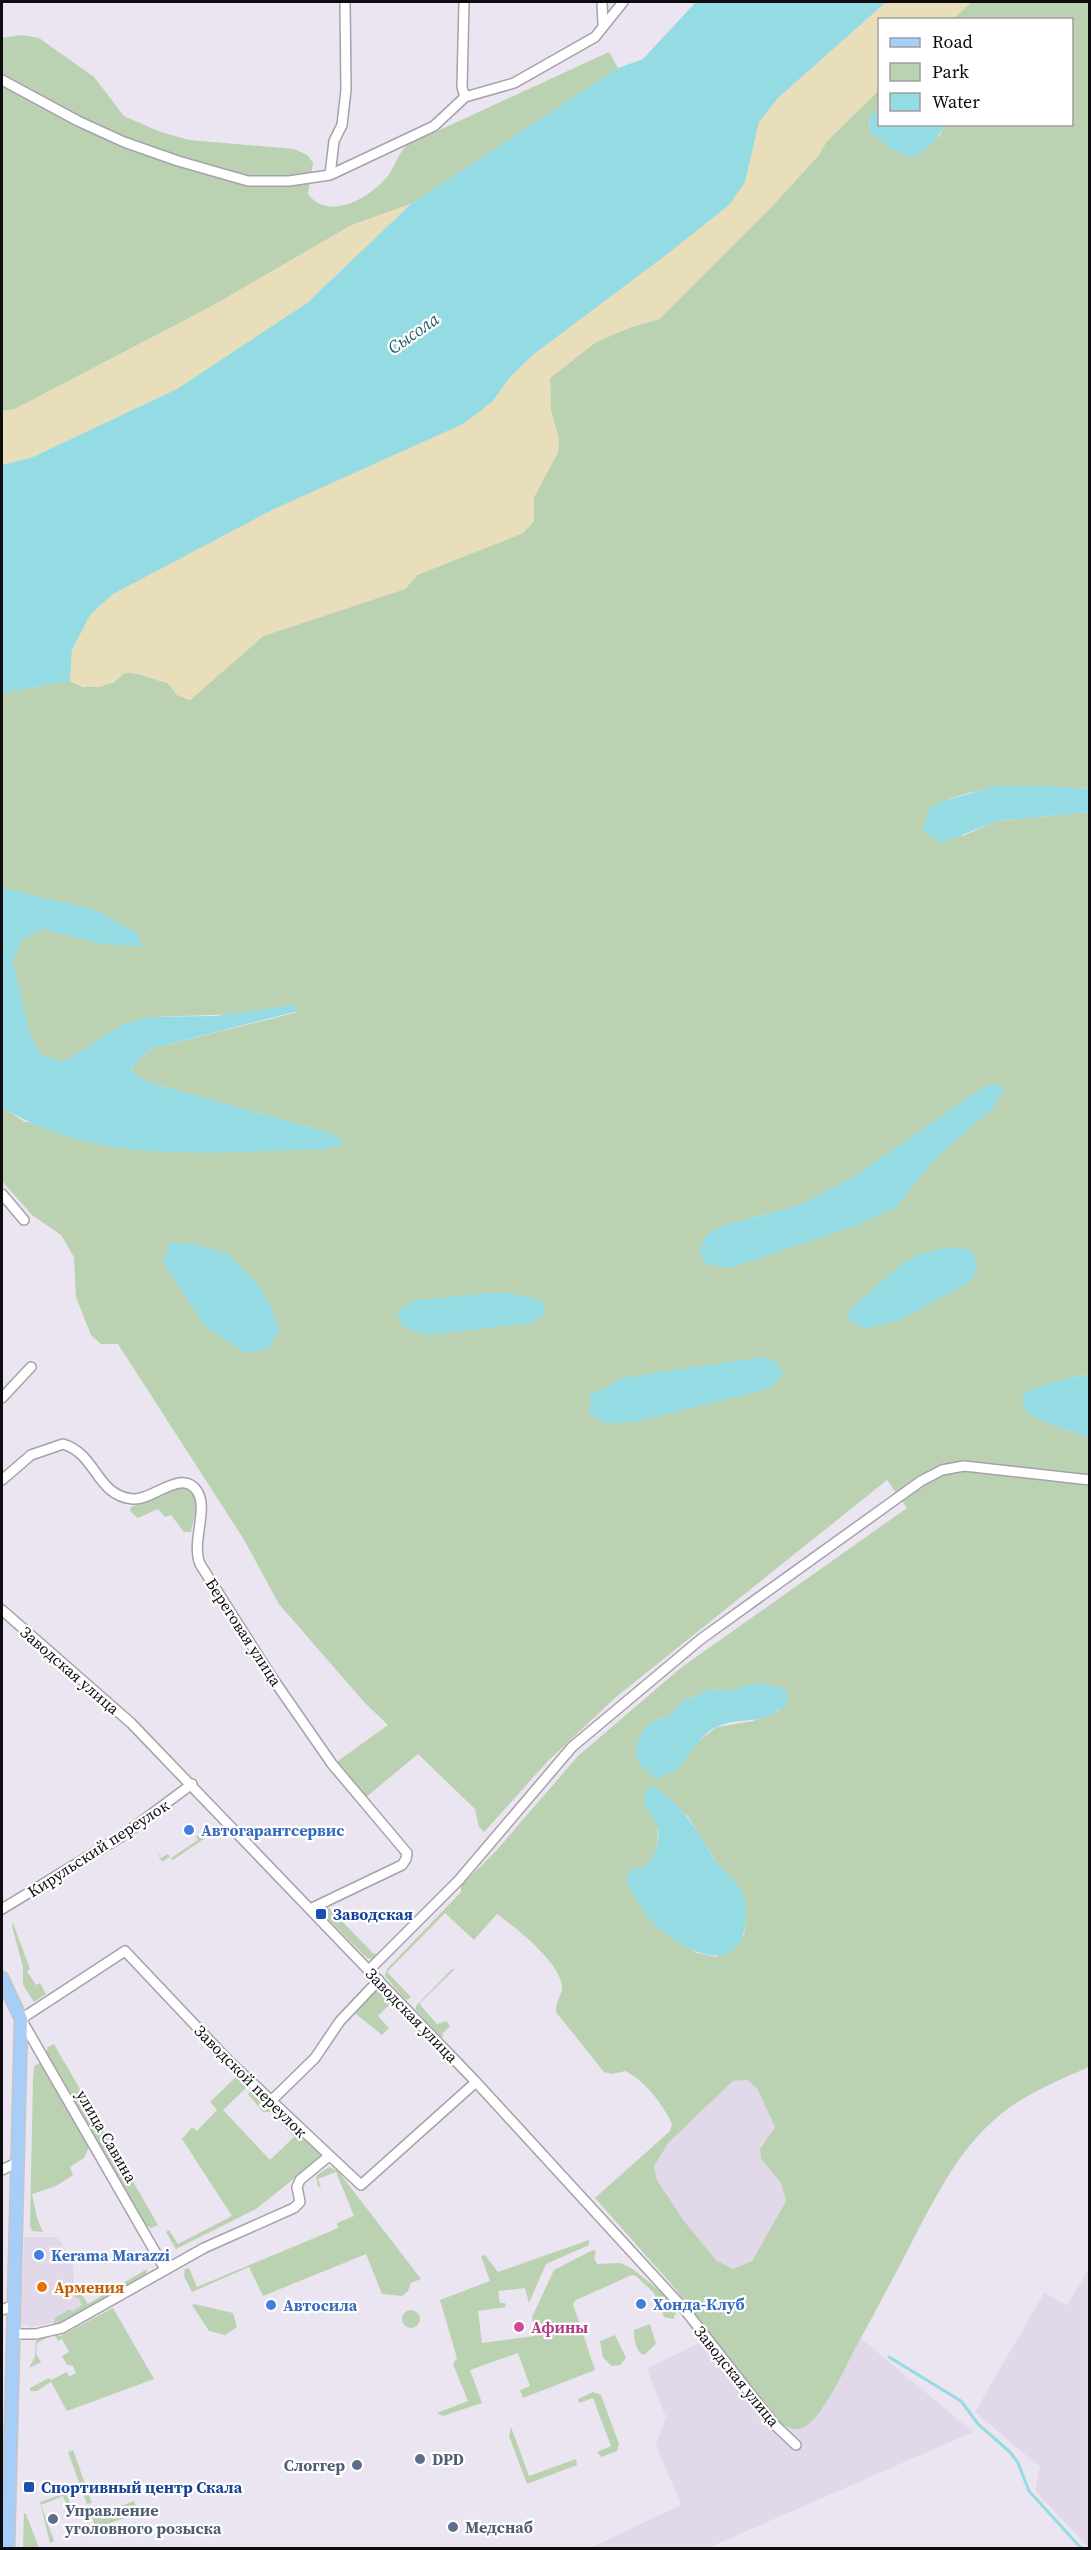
<svg xmlns="http://www.w3.org/2000/svg" width="1091" height="2550" font-family="'Source Serif 4',serif">
  <rect width="100%" height="100%" fill="#eae5f0"/>
  <path fill="#e1d8ea" d="M 747,2080 L 757,2088 L 775,2127 L 760,2149 L 761,2159 L 781,2183 L 786,2201 L 752,2261 L 733,2269 L 716,2260 L 684,2221 L 657,2180 L 654,2166 L 669,2142 L 733,2081 Z
    M 24,2237 L 58,2237 L 73,2262 L 74,2285 L 87,2306 L 52,2323 L 32,2327 L 21,2324 Z
    M 1089,2269 L 1090,2548 L 1089,2548 L 1035,2491 L 1040,2467 L 975,2412 L 1044,2293 L 1067,2305 Z
    M 754,2316 L 839,2320 L 973,2432 L 708,2548 L 590,2548 L 681,2505 L 656,2445 L 666,2417 L 647,2369 Z"/>
  <path fill="#bad2b2" fill-rule="evenodd" d="M 971,2 L 1089,2 L 1089,789 C 1033,784 979,782 928,809 L 962,836 L 998,821 L 1089,812 L 1089,1374 L 1045,1384 L 1054,1426 L 1089,1437 L 1089,2067 C 1059,2080 1027,2093 1001,2114 C 961,2146 938,2192 915,2236 C 896,2273 877,2309 857,2345 C 844,2369 827,2410 806,2426 C 792,2436 776,2419 767,2410 L 673,2286 L 595,2198 L 670,2131 L 672,2124 C 663,2104 644,2080 625,2071 L 613,2074 L 604,2072 L 556,2012 C 555,2001 563,1995 562,1986 C 559,1961 516,1928 497,1914 L 474,1940 L 445,1913 L 387,1972 L 411,1997 L 407,2000 L 404,1998 L 385,1976 L 387,1969 L 461,1892 L 461,1886 L 496,1851 L 578,1756 L 682,1667 L 907,1508 L 887,1480 L 616,1697 L 548,1761 L 484,1832 L 479,1827 L 475,1809 L 418,1754 L 365,1798 L 335,1763 L 388,1725 L 364,1702 L 279,1604 L 243,1538 L 118,1344 L 101,1344 L 91,1335 L 76,1297 L 74,1257 L 61,1235 L 32,1215 L 2,1181 L 2,1107 L 25,1122 L 327,1132 L 147,1082 L 130,1069 L 150,1049 L 298,1012 L 152,1017 L 123,1024 L 64,1062 L 41,1055 L 30,1035 L 12,961 L 21,940 L 41,929 L 97,943 L 143,946 L 2,888 L 2,693 L 70,681 L 83,687 L 113,683 L 124,673 C 142,672 150,679 168,683 L 177,695 L 190,700 L 263,636 L 405,589 L 417,575 L 523,533 L 534,521 L 534,497 L 558,452 L 559,439 L 551,411 L 550,378 L 596,342 L 631,327 L 659,319 L 774,204 L 818,156 L 827,141 L 879,90 L 879,110 L 869,118 L 870,132 L 939,137 L 945,125 L 1072,124 L 1072,20 L 953,19 ZM 993,1108 L 936,1158 L 895,1208 L 719,1227 L 800,1205 ZM 755,1683 L 780,1710 L 753,1721 L 717,1727 L 700,1740 L 673,1771 L 653,1721 L 671,1715 L 683,1700 L 697,1696 L 711,1689 L 730,1691 ZM 687,1815 C 697,1830 705,1845 715,1860 C 738,1894 751,1886 744,1935 L 717,1957 L 697,1953 L 660,1929 L 637,1867 L 644,1868 C 658,1856 659,1841 657,1824 ZM 747,2080 L 757,2088 L 775,2127 L 760,2149 L 761,2159 L 781,2183 L 786,2201 L 752,2261 L 733,2269 L 716,2260 L 684,2221 L 657,2180 L 654,2166 L 669,2142 L 733,2081 Z
    M 21,35 L 39,38 L 94,77 L 124,116 L 158,131 L 189,140 L 294,149 L 307,155 L 313,163 L 308,194 C 329,223 374,196 390,173 C 396,163 398,154 407,145 L 609,52 L 618,68 L 411,204 L 352,225 L 212,306 L 15,409 L 2,411 L 2,38 Z
    M 177,1486 C 206,1491 195,1510 191,1532 L 184,1532 L 171,1515 L 165,1517 L 158,1509 L 138,1518 L 130,1511 L 131,1507 L 162,1496 Z
    M 214,1825 L 218,1829 L 173,1860 L 169,1857 L 162,1862 L 155,1848 L 161,1858 L 168,1854 L 171,1858 L 198,1840 L 196,1837 Z
    M 326,1905 L 373,1953 L 377,1954 L 371,1959 L 367,1958 L 322,1913 Z
    M 13,1923 L 30,1969 L 27,1971 L 36,1985 L 40,1983 L 46,1994 L 34,2002 L 23,1985 L 23,1967 L 12,1926 Z
    M 452,1969 L 455,1969 L 420,2003 L 421,2006 L 437,2024 L 446,2021 L 450,2026 L 442,2034 L 444,2036 L 441,2037 L 416,2010 L 416,2006 Z
    M 380,1989 L 405,2014 L 402,2016 L 390,2004 L 378,2016 L 389,2028 L 382,2035 L 355,2013 L 373,1993 Z
    M 54,2044 L 158,2225 L 151,2228 L 146,2225 L 46,2052 L 48,2047 Z
    M 41,2063 L 89,2147 L 84,2158 L 70,2167 L 73,2175 L 56,2186 L 32,2194 L 37,2218 L 43,2232 L 32,2231 L 30,2225 L 33,2079 L 34,2066 Z
    M 238,2075 L 247,2087 L 223,2110 L 270,2160 L 294,2137 L 271,2112 L 263,2112 L 248,2094 L 252,2089 L 318,2150 L 321,2157 L 256,2209 L 176,2249 L 166,2232 L 169,2230 L 178,2244 L 232,2216 L 182,2139 L 192,2127 L 197,2131 L 217,2110 L 210,2102 Z
    M 329,2167 L 338,2171 L 421,2279 L 411,2283 L 408,2291 L 402,2296 L 382,2294 L 366,2254 L 263,2296 L 249,2267 L 192,2292 L 184,2276 L 185,2269 L 189,2268 L 197,2287 L 338,2228 L 337,2223 L 354,2216 L 336,2172 L 318,2179 L 321,2188 L 318,2186 L 316,2176 Z
    M 589,2240 L 589,2245 L 546,2264 L 529,2303 L 525,2288 L 498,2291 L 500,2303 L 505,2303 L 506,2307 L 478,2311 L 482,2343 L 535,2336 L 532,2317 L 554,2270 L 593,2250 L 596,2252 L 594,2258 L 597,2264 L 620,2263 L 633,2269 L 662,2293 L 675,2307 L 676,2313 L 673,2319 L 664,2317 L 654,2293 L 636,2276 L 632,2275 L 576,2300 L 573,2304 L 595,2370 L 523,2398 L 520,2390 L 530,2386 L 518,2353 L 470,2370 L 482,2403 L 443,2416 L 437,2413 L 468,2401 L 453,2364 L 457,2358 L 440,2300 L 490,2281 L 481,2256 L 485,2255 L 498,2272 Z
    M 147,2269 L 146,2274 L 64,2323 L 53,2325 L 55,2318 L 70,2309 L 72,2312 L 82,2305 L 78,2297 L 75,2298 L 75,2284 L 88,2304 Z
    M 194,2304 L 233,2313 L 237,2327 L 225,2335 L 209,2331 L 192,2305 Z
    M 113,2308 L 154,2379 L 67,2411 L 51,2382 L 37,2391 L 30,2391 L 30,2388 L 49,2378 L 51,2380 L 67,2372 L 69,2377 L 76,2373 L 73,2366 L 67,2365 L 62,2356 L 69,2352 L 62,2339 L 58,2341 L 54,2334 L 37,2343 L 36,2354 L 41,2362 L 29,2368 L 35,2357 L 36,2341 L 52,2332 L 60,2336 Z
    M402 2319a9 9 0 1 1 18 0a9 9 0 1 1-18 0Z
    M 650,2324 L 656,2344 L 644,2355 C 635,2351 634,2339 634,2330 Z
    M 615,2335 L 626,2358 L 620,2365 L 611,2366 L 603,2357 L 600,2341 Z
    M 593,2392 L 601,2395 L 619,2444 L 617,2451 L 601,2457 L 597,2452 L 611,2446 L 593,2398 L 579,2403 L 578,2399 Z
    M 511,2427 L 529,2476 L 576,2459 L 577,2465 L 527,2484 L 509,2436 Z
    M 73,2450 L 92,2503 L 87,2504 L 68,2452 Z
    M 66,2493 L 73,2510 L 69,2511 L 63,2496 L 41,2505 L 54,2541 L 50,2543 L 40,2502 Z
    M 134,2501 L 139,2513 L 96,2528 L 90,2513 L 95,2511 L 97,2515 Z
    M 24,2513 L 26,2514 L 39,2548 L 23,2548 Z"/>
  <path fill="#e8deb9" d="M 886,2 L 971,2 L 953,19 L 880,20 L 879,90 L 827,141 L 818,156 L 774,204 L 659,319 L 631,327 L 596,342 L 550,378 L 551,411 L 559,439 L 558,452 L 534,497 L 534,521 L 523,533 L 417,575 L 405,589 L 263,636 L 190,700 L 177,695 L 168,683 C 150,679 143,672 124,673 C 107,689 92,691 70,681 L 72,650 L 90,615 L 113,594 L 273,509 L 463,424 L 492,402 L 510,377 L 534,354 L 666,255 L 745,182 L 759,122 L 778,98 Z
    M 411,204 L 307,303 L 177,389 L 33,457 L 2,465 L 2,411 L 15,409 L 212,306 L 352,225 Z"/>
  <path fill="#95dbe4" d="M 696,2 L 886,2 L 778,98 L 759,122 L 745,182 L 729,205 L 666,255 L 534,354 L 510,377 L 492,402 L 463,424 L 274,509 L 113,594 L 90,615 L 72,650 L 70,681 L 2,693 L 2,465 L 33,457 L 177,389 L 307,303 L 411,204 L 618,68 L 643,59 Z
    M 879,110 L 880,124 L 945,125 C 937,140 928,150 912,158 L 892,149 L 870,132 L 869,117 Z
    M 996,786 L 1054,786 L 1089,789 L 1089,812 L 998,821 L 941,843 L 923,831 L 928,809 L 941,802 Z
    M 2,888 L 96,910 L 137,933 L 143,947 L 97,943 L 41,929 L 21,940 L 13,961 L 30,1035 L 41,1055 L 64,1062 L 123,1024 L 152,1017 L 215,1016 L 295,1005 L 298,1011 L 150,1049 L 130,1069 L 147,1082 L 327,1132 L 345,1142 L 327,1149 C 219,1151 97,1168 2,1107 Z
    M 997,1084 L 1004,1089 L 993,1108 L 936,1158 L 895,1208 L 853,1227 L 731,1268 L 707,1264 L 699,1252 L 706,1236 L 719,1227 L 800,1205 L 855,1176 L 982,1088 Z
    M 171,1242 L 199,1245 L 229,1255 L 260,1287 L 271,1307 L 279,1330 L 268,1349 L 244,1353 L 204,1325 L 163,1262 Z
    M 959,1247 L 973,1252 L 978,1268 L 968,1283 L 900,1320 L 866,1329 L 855,1324 L 846,1316 C 853,1304 863,1299 873,1290 C 908,1258 911,1252 959,1247 Z
    M 501,1292 L 542,1300 L 545,1314 L 531,1323 L 427,1335 L 402,1326 L 397,1311 L 417,1300 Z
    M 763,1357 L 776,1361 L 783,1374 L 768,1389 L 639,1421 L 607,1424 L 590,1414 L 590,1396 L 622,1378 Z
    M 1089,1374 L 1089,1437 L 1054,1426 L 1026,1412 L 1022,1394 L 1045,1384 Z
    M 755,1683 L 784,1688 L 789,1700 C 765,1728 742,1715 716,1727 C 697,1737 690,1758 674,1771 C 669,1774 662,1776 656,1778 L 640,1765 L 635,1749 L 641,1734 L 653,1721 L 671,1715 L 683,1700 L 697,1696 L 711,1689 L 730,1691 Z
    M 654,1786 C 685,1807 695,1828 714,1859 C 722,1870 734,1879 741,1890 C 747,1901 747,1914 745,1926 C 738,1977 685,1951 660,1929 C 645,1916 635,1898 626,1881 L 630,1871 L 637,1867 L 644,1868 C 655,1858 663,1838 656,1823 C 649,1808 645,1813 644,1793 Z"/>
  <g fill="none" stroke-linecap="round" stroke-linejoin="round">
    <path stroke="#95dbe4" stroke-width="3" d="M 889,2357 L 961,2401 L 978,2424 L 1010,2452 L 1018,2463 L 1029,2491 L 1081,2548"/>
    <defs>
      <path id="minor" d="M 464,2 L 462,87 L 465,97
        M 602,2 L 603,24
        M 2,80 L 78,121 L 124,142 L 178,161 L 248,181 L 289,181 L 330,175 L 434,126 L 465,97 L 514,83 L 595,37 L 623,2
        M 330,175 L 334,141 L 342,125 L 346,90 L 345,2
        M 2,1194 L 24,1220
        M 2,1398 L 31,1367
        M 2,1480 L 31,1455 L 63,1444 C 97,1454 96,1496 133,1499 C 152,1501 182,1468 197,1491 C 209,1508 191,1542 200,1564 L 271,1676 L 332,1764 L 407,1853 L 406,1859 L 402,1865 L 310,1909
        M 2,1610 L 131,1723 L 476,2082 L 685,2310 L 774,2424 L 796,2445
        M 2,1909 L 122,1836 L 192,1784
        M 369,1970 L 459,1880 L 572,1747 L 701,1639 L 921,1481 L 942,1470 L 964,1466 L 1090,1480
        M 270,2102 L 315,2058 L 340,2021 L 379,1980
        M 2,2170 L 18,2162
        M 165,2269 L 21,2019 L 125,1951 L 229,2061 L 361,2185 L 476,2082
        M 2,2310 L 14,2305
        M 14,2334 L 36,2334 L 62,2328 L 204,2248 L 294,2208 L 300,2202 L 297,2187 L 300,2180 L 329,2156"/>
      <path id="major" d="M 2,1978 L 21,2019 L 8,2548"/>
    </defs>
    <use href="#minor" stroke="#a6a1ab" stroke-width="12"/>
    <use href="#major" stroke="#c5c5c6" stroke-width="15"/>
    <use href="#minor" stroke="#fff" stroke-width="9"/>
    <use href="#major" stroke="#a7cdf9" stroke-width="12"/>
  </g>
  <g fill="#3f7fe0" stroke="#fff" stroke-width="2">
    <circle cx="189" cy="1830" r="6"/>
    <circle cx="39" cy="2255" r="6"/>
    <circle cx="641" cy="2304" r="6"/>
    <circle cx="271" cy="2305" r="6"/>
  </g>
  <g fill="#1a4fb4" stroke="#fff" stroke-width="2">
    <rect x="315" y="1908" width="12" height="12" rx="3"/>
    <rect x="23" y="2481" width="12" height="12" rx="3"/>
  </g>
  <circle fill="#e8710a" stroke="#fff" stroke-width="2" cx="42" cy="2287" r="6"/>
  <circle fill="#d1479c" stroke="#fff" stroke-width="2" cx="519" cy="2327" r="6"/>
  <g fill="#5c6f8a" stroke="#fff" stroke-width="2">
    <circle cx="420" cy="2459" r="6"/>
    <circle cx="357" cy="2465" r="6"/>
    <circle cx="53" cy="2519" r="6"/>
    <circle cx="453" cy="2527" r="6"/>
  </g>
  <g text-anchor="middle" dominant-baseline="central" stroke-width="4.5" stroke-linejoin="round" paint-order="stroke">
    <g font-size="16" fill="#0e0c10" stroke="#fff">
      <text transform="translate(244 1632) rotate(57)">Береговая улица</text>
      <text transform="translate(70 1670) rotate(41)">Заводская улица</text>
      <text transform="translate(98 1848) rotate(-33)">Кирульский переулок</text>
      <text transform="translate(412 2015) rotate(46)">Заводская улица</text>
      <text transform="translate(251 2081) rotate(45)">Заводской переулок</text>
      <text transform="translate(107 2136) rotate(60)">улица Савина</text>
      <text transform="translate(737 2376) rotate(51)">Заводская улица</text>
    </g>
    <g font-size="16" font-weight="bold" fill="#366cbe" stroke="#fff" text-anchor="start">
      <text x="201" y="1830">Автогарантсервис</text>
      <text x="51" y="2255">Kerama Marazzi</text>
      <text x="653" y="2304">Хонда-Клуб</text>
      <text x="283" y="2305">Автосила</text>
    </g>
    <g font-size="16" font-weight="bold" fill="#164399" stroke="#fff" text-anchor="start">
      <text x="333" y="1914">Заводская</text>
      <text x="41" y="2487">Спортивный центр Скала</text>
    </g>
    <g font-size="16" font-weight="bold" fill="#c56008" stroke="#fff" text-anchor="start">
      <text x="54" y="2287">Армения</text>
    </g>
    <g font-size="16" font-weight="bold" fill="#b23c85" stroke="#fff" text-anchor="start">
      <text x="531" y="2327">Афины</text>
    </g>
    <g font-size="16" font-weight="bold" fill="#4e5e75" stroke="#fff" text-anchor="start">
      <text x="432" y="2459">DPD</text>
      <text x="345" y="2465" text-anchor="end">Слоггер</text>
      <text x="65" y="2510">Управление<tspan x="65" dy="18">уголовного розыска</tspan></text>
      <text x="465" y="2527">Медснаб</text>
    </g>
    <g font-size="18" font-style="italic" fill="#245e64" stroke="#fff">
      <text transform="translate(413 333) rotate(-35)">Сысола</text>
    </g>
  </g>
  <rect width="1091" height="2550" fill="none" stroke="#0e0c10" stroke-width="6"/>
  <rect x="878" y="18" width="195" height="108" fill="#ffffff" stroke="#9f9e9f" stroke-width="1.5"/>
  <rect x="890" y="38" width="30" height="9" fill="#a7cdf9" stroke="#9f9e9f" stroke-width="1.5"/>
  <text x="932" y="48" font-size="18" fill="#0e0c10">Road</text>
  <rect x="890" y="63" width="30" height="18" fill="#bad2b2" stroke="#9f9e9f" stroke-width="1.5"/>
  <text x="932" y="78" font-size="18" fill="#0e0c10">Park</text>
  <rect x="890" y="93" width="30" height="18" fill="#95dbe4" stroke="#9f9e9f" stroke-width="1.5"/>
  <text x="932" y="108" font-size="18" fill="#0e0c10">Water</text>
</svg>
